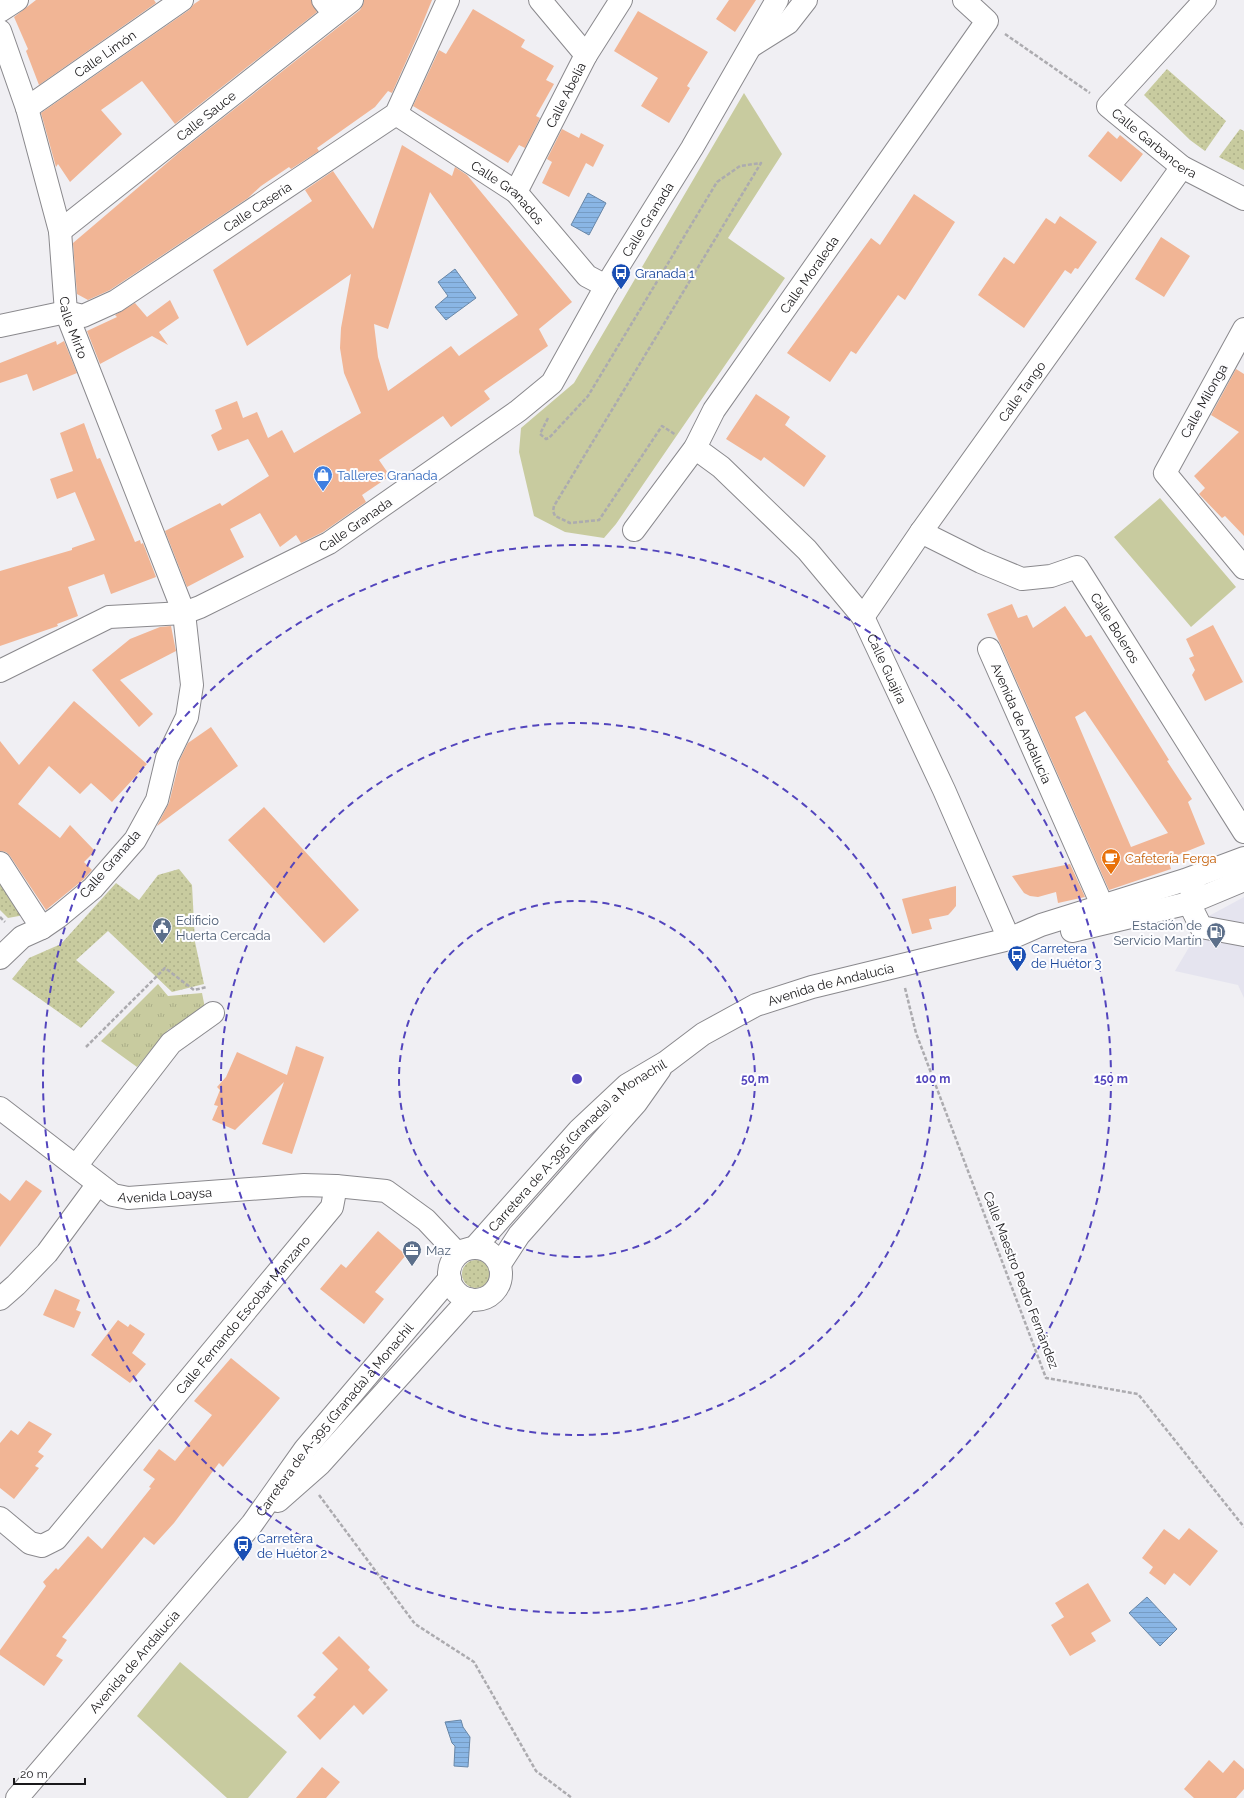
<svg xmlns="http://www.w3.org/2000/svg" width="1244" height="1798" font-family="Raleway,sans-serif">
  <defs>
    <pattern id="grass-tufts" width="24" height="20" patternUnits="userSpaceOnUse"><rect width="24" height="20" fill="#c8cb9f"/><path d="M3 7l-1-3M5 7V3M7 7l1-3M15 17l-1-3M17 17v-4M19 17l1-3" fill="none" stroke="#abae88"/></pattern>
    <pattern id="garden-dots" width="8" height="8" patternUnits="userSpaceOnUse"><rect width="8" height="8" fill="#c8cb9f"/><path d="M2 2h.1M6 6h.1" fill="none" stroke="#abae88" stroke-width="1.8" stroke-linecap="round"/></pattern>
    <pattern id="water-rules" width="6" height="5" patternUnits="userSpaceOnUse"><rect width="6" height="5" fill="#8ab6e5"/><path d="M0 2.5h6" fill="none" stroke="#769cc4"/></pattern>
  </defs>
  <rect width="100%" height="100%" fill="#f0eff3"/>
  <path fill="#e5e4ef" d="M 1244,897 L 1244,998 L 1238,985 L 1175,971 L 1207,917 Z"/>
  <path fill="url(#grass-tufts)" d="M 158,984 L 168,996 L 202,993 L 205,1008 L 168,1030 L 137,1067 L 101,1041 Z"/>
  <path fill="#c8cb9f" d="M 744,93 L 782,154 L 728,238 L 785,278 L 616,524 L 604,538 L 565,532 L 534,516 L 519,452 L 521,428 L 574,383 Z
    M 1160,498 L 1236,587 L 1191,627 L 1114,537 Z
    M 180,1662 L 287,1752 L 248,1798 L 227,1798 L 137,1716 Z"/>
  <path fill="url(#garden-dots)" d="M 1167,69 L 1226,121 L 1205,151 L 1190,140 L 1144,95 Z
    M 1240,129 L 1244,131 L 1244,170 L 1219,157 Z
    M 0,868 L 30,914 L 8,918 L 0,910 Z
    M 179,869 L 192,885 L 195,942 L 204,984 L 172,992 L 108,931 L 76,960 L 115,992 L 81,1028 L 12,979 L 29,958 L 61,944 L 116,883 L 139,900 L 158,875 Z
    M462 1274a14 14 0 1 1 28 0a14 14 0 1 1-28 0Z"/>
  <path fill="url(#water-rules)" stroke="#6887a8" d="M 588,193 L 606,203 L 589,235 L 571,225 Z
    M 455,269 L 476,298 L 446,320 L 435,307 L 448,296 L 438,282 Z
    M 1147,1597 L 1177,1629 L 1160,1646 L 1129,1613 Z
    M 461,1720 L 463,1727 L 470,1737 L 468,1767 L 454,1766 L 455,1746 L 452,1743 L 445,1722 Z"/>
  <path fill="#f1b595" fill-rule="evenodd" d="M 36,0 L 154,0 L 156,3 L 39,85 L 26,51 L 28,49 L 14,17 Z
    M 200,0 L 311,0 L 317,12 L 175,124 L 142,81 L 101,110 L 122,134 L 70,182 L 58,164 L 56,167 L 41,113 L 189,10 L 194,4 Z
    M 364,0 L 432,0 L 417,37 L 392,93 L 388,91 L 375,107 L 317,148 L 319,151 L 291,169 L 289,167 L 261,186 L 248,198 L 110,290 L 88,300 L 77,294 L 73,243 L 181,151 L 360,10 L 363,5 Z
    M 729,0 L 756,0 L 735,32 L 716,19 Z
    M 473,9 L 525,40 L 521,47 L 554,66 L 546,80 L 554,84 L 536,116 L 540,118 L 525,148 L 519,145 L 508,163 L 413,106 L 439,50 L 446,54 Z
    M 638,11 L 708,52 L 687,86 L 690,88 L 669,123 L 641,106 L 658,78 L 614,51 Z
    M 562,129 L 579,138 L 581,133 L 604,145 L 593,167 L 586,163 L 569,197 L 542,183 L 552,162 L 547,159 Z
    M 1108,131 L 1117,139 L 1120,135 L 1143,154 L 1121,182 L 1088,156 Z
    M 402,145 L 452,176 L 455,167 L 467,175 L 572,302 L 539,329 L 548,346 L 484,391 L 490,399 L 451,427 L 443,416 L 379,460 L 390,476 L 362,495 L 366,502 L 323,532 L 301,543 L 296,535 L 280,547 L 260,513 L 230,529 L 244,557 L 187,587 L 165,531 L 220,503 L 222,506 L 269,476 L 248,439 L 218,451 L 211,435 L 222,429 L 215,410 L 237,401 L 243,418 L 257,412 L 268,438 L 282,430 L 294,453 L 361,413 L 344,373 L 340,348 L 341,328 L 351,274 L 247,346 L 213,270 L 312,201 L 305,190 L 333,171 L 373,229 ZM 430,192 L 518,315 L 459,356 L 451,346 L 388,391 L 378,357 L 374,324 L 388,329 Z
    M 914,194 L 955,222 L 905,300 L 898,295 L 856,354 L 851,351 L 830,382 L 787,353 L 871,238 L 880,245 Z
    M 1060,216 L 1097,242 L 1078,269 L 1075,268 L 1071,274 L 1065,270 L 1024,328 L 978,295 L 1004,257 L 1014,264 L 1046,218 L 1055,224 Z
    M 1161,237 L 1190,256 L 1164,297 L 1135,279 Z
    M 170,300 L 179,318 L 159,332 L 168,345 L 152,336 L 100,364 L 87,331 L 117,317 L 115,315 L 135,303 L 147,317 Z
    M 56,341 L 57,345 L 64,341 L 77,373 L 33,391 L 27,374 L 0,383 L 0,363 Z
    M 1236,369 L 1244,374 L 1244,536 L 1225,516 L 1222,518 L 1199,494 L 1205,488 L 1194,476 L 1239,432 L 1211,415 Z
    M 756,394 L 790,417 L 785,425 L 826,456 L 804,487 L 764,457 L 761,461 L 726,439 Z
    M 84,423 L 97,459 L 100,458 L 135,542 L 140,540 L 141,544 L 143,543 L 156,577 L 111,594 L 104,574 L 68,587 L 78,616 L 57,624 L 58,626 L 0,646 L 0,571 L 72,550 L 72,548 L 95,540 L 75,492 L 57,499 L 50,479 L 73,471 L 60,433 Z
    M 1012,604 L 1018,618 L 1027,615 L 1033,628 L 1065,606 L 1086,637 L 1091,635 L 1169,760 L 1167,761 L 1192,799 L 1188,802 L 1205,844 L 1168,859 L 1171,869 L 1109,890 L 987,614 ZM 1085,711 L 1168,833 L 1131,847 L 1075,717 Z
    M 1213,625 L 1243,682 L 1205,701 L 1192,675 L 1195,670 L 1189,658 L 1194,656 L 1186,639 Z
    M 171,626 L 176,651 L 120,680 L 153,714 L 139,727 L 92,670 L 130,639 L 160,627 Z
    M 74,701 L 147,764 L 112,802 L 91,783 L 80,794 L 49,766 L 18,804 L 60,838 L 70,825 L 95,851 L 84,862 L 92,870 L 84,879 L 46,910 L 10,856 L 6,852 L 0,851 L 0,741 L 19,765 Z
    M 211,727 L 238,766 L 157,826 L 169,803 L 180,759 L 188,743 Z
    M 264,807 L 359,910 L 324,943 L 228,840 Z
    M 1070,864 L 1085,897 L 1058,903 L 1056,892 L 1038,897 L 1030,896 L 1024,893 L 1012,876 Z
    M 956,886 L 956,906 L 951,912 L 948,915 L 929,919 L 932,929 L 912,934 L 902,899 Z
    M 296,1046 L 324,1057 L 292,1154 L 262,1144 L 284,1082 L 235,1130 L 212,1120 L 218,1106 L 214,1105 L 220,1090 L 217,1087 L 226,1077 L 237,1052 L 287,1075 Z
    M 26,1180 L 42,1191 L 0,1247 L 0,1193 L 10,1201 Z
    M 378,1231 L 406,1255 L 375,1292 L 384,1299 L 364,1324 L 320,1289 L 341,1264 L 346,1268 Z
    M 55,1289 L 80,1300 L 76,1310 L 81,1312 L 74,1328 L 43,1315 Z
    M 118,1320 L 128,1327 L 130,1324 L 145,1334 L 132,1353 L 146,1364 L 130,1383 L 91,1355 Z
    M 231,1358 L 280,1398 L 223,1467 L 219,1463 L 174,1523 L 154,1545 L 144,1537 L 62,1637 L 67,1640 L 56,1656 L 63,1660 L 44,1686 L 0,1655 L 0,1650 L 46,1586 L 43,1582 L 56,1568 L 58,1570 L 88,1536 L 102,1549 L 151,1488 L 149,1487 L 155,1479 L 143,1470 L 159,1449 L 175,1461 L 212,1415 L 194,1401 Z
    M 29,1421 L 52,1434 L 38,1452 L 44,1456 L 35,1466 L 39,1468 L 14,1499 L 0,1488 L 0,1443 L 11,1430 L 18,1435 Z
    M 1189,1528 L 1218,1551 L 1190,1586 L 1174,1573 L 1165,1585 L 1149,1573 L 1153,1567 L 1142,1558 L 1164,1529 L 1179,1540 Z
    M 1088,1583 L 1111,1621 L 1091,1633 L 1096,1641 L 1070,1656 L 1051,1625 L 1064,1617 L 1055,1603 Z
    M 339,1636 L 370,1667 L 368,1670 L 388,1690 L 363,1715 L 354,1705 L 320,1740 L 297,1716 L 316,1697 L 313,1695 L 338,1669 L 322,1653 Z
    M 1209,1760 L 1223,1773 L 1234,1760 L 1244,1769 L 1244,1789 L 1236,1798 L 1194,1798 L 1184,1789 Z
    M 322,1767 L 340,1782 L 326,1798 L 296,1798 Z"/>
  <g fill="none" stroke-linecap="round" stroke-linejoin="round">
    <defs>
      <g id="minor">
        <path d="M 323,0 L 334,14"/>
        <path d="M 540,0 L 586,55"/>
        <path id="s1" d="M 1205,0 L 1108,106 L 1182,167 L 1244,199"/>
        <path d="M 0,11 L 17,0"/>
        <path id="s2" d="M 0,31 L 27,108 L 60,231 L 66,312 L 184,613 L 192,685 L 187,717 L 167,758 L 157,800 L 135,840 L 93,888 L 58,917 L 42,928 L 22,937 L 0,958"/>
        <path d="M 753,45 L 788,23 L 806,0"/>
        <path id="s3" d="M 27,108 L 182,0"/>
        <path id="s4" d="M 396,114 L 516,192 L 587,276 L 606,286"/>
        <path id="s5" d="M 516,192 L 586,55 L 621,0"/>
        <path id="s6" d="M 60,231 L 352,0"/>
        <path id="s7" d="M 0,326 L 66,312 L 83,316 L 116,301 L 396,114 L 448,0"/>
        <path d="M 1244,329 L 1165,473 L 1244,568"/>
        <path id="s8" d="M 695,448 L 721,467 L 807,550 L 863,617 L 944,790 L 1009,939"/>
        <path id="s9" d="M 634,530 L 695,448 L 714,410 L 987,21 L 964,0"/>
        <path id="s10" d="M 921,532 L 981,562 L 1022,579 L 1051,576 L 1077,567 L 1244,832"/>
        <path id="s11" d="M 863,617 L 921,532 L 1182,167"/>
        <path id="s12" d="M 989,649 L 1103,907"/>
        <path id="s13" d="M 0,671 L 109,617 L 184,613 L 200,607 L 329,543 L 518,411 L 552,383 L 606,286 L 692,148 L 777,0"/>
        <path d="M 0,863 L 42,928"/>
        <path d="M 1196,891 L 1192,894 L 1189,903 L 1201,927 L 1244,935"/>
        <path d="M 1072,931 L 1189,903 L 1244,880"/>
        <path id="s14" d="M 0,1108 L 113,1195 L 128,1198 L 304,1185 L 336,1186 L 386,1191 L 426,1220 L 458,1254"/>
        <path d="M 76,1166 L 171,1043 L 213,1013"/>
        <path id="s15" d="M 475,1247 L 579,1130 L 627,1085 L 666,1062 L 703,1034 L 756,1005 L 812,987 L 1009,939 L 1041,925 L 1185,880 L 1244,858"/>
        <circle cx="475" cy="1274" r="26"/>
        <path d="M 500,1264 L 519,1235 L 636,1103 L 660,1069"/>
        <path d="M 0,1299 L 16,1285 L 47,1253 L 98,1184"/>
        <path d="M 278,1501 L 320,1464 L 469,1299"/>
        <path id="s16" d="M 0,1518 L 30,1543 L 42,1546 L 56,1539 L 332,1207 L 336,1186"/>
        <path id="s17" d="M 17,1798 L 252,1524 L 305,1449 L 450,1278"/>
      </g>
    </defs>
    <use href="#minor" stroke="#8a898d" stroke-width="24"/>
    <path stroke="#acabaf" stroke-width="2.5" stroke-dasharray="4 2" stroke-linecap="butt" d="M 1005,34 L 1090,93
      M 548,418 L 540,434 L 546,439 L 549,438 L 588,396 L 717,182 L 740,166 L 761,163 L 554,506 L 553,511 L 555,516 L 570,523 L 599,520 L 662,426 L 676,435
      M 0,917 L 5,922
      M 905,988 L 916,1033 L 1046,1378 L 1138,1394 L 1244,1527
      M 86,1047 L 165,968 L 194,990 L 207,987
      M 319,1495 L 415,1624 L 474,1662 L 536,1771 L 572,1798"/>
    <use href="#minor" stroke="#fff" stroke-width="22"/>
  </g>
  <g fill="none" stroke="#5345bd" stroke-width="2" stroke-dasharray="7 5">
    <circle cx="577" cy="1079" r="178"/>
    <circle cx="577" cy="1079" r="356"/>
    <circle cx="577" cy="1079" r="534"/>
  </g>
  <defs>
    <symbol id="bus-pin" viewBox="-11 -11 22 30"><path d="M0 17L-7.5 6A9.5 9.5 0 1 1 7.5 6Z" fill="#1a4fb4" stroke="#fdfdff"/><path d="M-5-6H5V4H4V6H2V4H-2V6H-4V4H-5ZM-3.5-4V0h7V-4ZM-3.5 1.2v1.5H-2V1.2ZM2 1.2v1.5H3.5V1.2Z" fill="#fff"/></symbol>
    <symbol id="shop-pin" viewBox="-11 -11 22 30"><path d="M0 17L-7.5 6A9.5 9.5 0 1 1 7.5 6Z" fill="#3f7fe0" stroke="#fdfdff"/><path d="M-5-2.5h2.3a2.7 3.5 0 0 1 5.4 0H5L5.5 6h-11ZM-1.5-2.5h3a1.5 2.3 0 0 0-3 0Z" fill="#fff"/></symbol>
    <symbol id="cafe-pin" viewBox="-11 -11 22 30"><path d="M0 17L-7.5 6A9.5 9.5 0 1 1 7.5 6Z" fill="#e8710a" stroke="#fdfdff"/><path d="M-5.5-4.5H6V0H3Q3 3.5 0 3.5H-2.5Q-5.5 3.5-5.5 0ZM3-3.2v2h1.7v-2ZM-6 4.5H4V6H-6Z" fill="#fff"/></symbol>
    <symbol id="civic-pin" viewBox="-11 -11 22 30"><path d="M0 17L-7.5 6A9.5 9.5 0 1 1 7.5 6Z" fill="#5c6f8a" stroke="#fdfdff"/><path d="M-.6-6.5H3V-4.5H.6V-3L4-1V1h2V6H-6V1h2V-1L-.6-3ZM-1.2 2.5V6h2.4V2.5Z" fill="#fff"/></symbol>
    <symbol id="fuel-pin" viewBox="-11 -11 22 30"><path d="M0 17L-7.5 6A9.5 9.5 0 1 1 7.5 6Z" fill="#5c6f8a" stroke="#fdfdff"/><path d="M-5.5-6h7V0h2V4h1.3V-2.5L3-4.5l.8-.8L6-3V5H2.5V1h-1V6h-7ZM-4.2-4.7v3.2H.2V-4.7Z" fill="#fff"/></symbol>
    <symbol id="office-pin" viewBox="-11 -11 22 30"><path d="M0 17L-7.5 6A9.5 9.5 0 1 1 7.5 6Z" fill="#5c6f8a" stroke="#fdfdff"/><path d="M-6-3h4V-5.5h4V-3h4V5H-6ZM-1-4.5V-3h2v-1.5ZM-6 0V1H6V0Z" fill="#fff"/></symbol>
  </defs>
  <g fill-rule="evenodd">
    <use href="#bus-pin" x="610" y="262" width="22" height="30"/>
    <use href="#shop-pin" x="312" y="464" width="22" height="30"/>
    <use href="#cafe-pin" x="1100" y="847" width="22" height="30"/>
    <use href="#civic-pin" x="151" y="916" width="22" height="30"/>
    <use href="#fuel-pin" x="1205" y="921" width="22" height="30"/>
    <use href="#bus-pin" x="1006" y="944" width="22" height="30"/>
    <use href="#office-pin" x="401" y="1239" width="22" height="30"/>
    <use href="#bus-pin" x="232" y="1534" width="22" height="30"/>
  </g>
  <g text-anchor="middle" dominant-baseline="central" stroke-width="4" stroke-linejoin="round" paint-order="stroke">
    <g font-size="13" fill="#1a191b" stroke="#fdfdff">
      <text stroke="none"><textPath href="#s3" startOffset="95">Calle Limón</textPath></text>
      <text stroke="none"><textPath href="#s5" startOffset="109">Calle Abelia</textPath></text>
      <text stroke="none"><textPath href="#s6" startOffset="186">Calle Sauce</textPath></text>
      <text stroke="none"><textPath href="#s1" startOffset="203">Calle Garbancera</textPath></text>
      <text stroke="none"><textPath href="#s4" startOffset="137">Calle Granados</textPath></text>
      <text stroke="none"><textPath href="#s7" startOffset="291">Calle Casería</textPath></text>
      <text stroke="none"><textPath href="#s13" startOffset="822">Calle Granada</textPath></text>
      <text stroke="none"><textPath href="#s9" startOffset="310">Calle Moraleda</textPath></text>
      <text stroke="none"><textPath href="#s2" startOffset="307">Calle Mirto</textPath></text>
      <text stroke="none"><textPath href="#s11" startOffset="276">Calle Tango</textPath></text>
      <text transform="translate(1204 401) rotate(-61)">Calle Milonga</text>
      <text stroke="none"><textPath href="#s13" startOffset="390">Calle Granada</textPath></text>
      <text stroke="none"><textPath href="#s10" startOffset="240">Calle Boleros</textPath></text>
      <text stroke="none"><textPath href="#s8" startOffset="296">Calle Guajira</textPath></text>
      <text stroke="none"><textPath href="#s12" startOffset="81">Avenida de Andalucía</textPath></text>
      <text transform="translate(110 864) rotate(-49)">Calle Granada</text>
      <text stroke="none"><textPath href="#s15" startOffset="452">Avenida de Andalucía</textPath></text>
      <text stroke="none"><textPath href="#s15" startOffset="145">Carretera de A-395 (Granada) a Monachil</textPath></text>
      <text stroke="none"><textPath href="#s14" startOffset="195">Avenida Loaysa</textPath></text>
      <text transform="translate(1021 1280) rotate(69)">Calle Maestro Pedro Fernández</text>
      <text stroke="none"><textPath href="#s16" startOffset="359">Calle Fernando Escobar Manzano</textPath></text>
      <text stroke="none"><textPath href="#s17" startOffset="494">Carretera de A-395 (Granada) a Monachil</textPath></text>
      <text stroke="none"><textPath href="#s17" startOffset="180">Avenida de Andalucía</textPath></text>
    </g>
    <g font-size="13" fill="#164399" stroke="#fdfdff" text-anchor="start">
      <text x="635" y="273">Granada 1</text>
      <text x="1031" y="948">Carretera<tspan x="1031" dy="15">de Huétor 3</tspan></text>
      <text x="257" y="1538">Carretera<tspan x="257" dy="15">de Huétor 2</tspan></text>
    </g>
    <g font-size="13" fill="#366cbe" stroke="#fdfdff" text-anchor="start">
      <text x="337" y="475">Talleres Granada</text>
    </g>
    <g font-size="13" fill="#c56008" stroke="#fdfdff" text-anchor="start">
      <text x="1125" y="858">Cafetería Ferga</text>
    </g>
    <g font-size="13" fill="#4e5e75" stroke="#fdfdff" text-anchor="start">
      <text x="176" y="920">Edificio<tspan x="176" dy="15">Huerta Cercada</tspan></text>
      <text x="1202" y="925" text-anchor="end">Estación de<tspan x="1202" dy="15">Servicio Martín</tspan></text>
      <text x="426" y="1250">Maz</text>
    </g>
  </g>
  <circle cx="577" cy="1079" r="6" fill="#5345bd" stroke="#fdfdff" stroke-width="2"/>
  <g font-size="12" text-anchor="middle" font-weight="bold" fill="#5345bd" stroke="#fdfdff" stroke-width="4" stroke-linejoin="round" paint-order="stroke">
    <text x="755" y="1083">50 m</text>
    <text x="933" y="1083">100 m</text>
    <text x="1111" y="1083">150 m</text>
  </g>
  <path d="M14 1778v6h71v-6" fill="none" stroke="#1a191b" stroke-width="2"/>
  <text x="20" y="1778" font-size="12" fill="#1a191b" stroke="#fdfdff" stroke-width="3" paint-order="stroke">20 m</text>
</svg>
